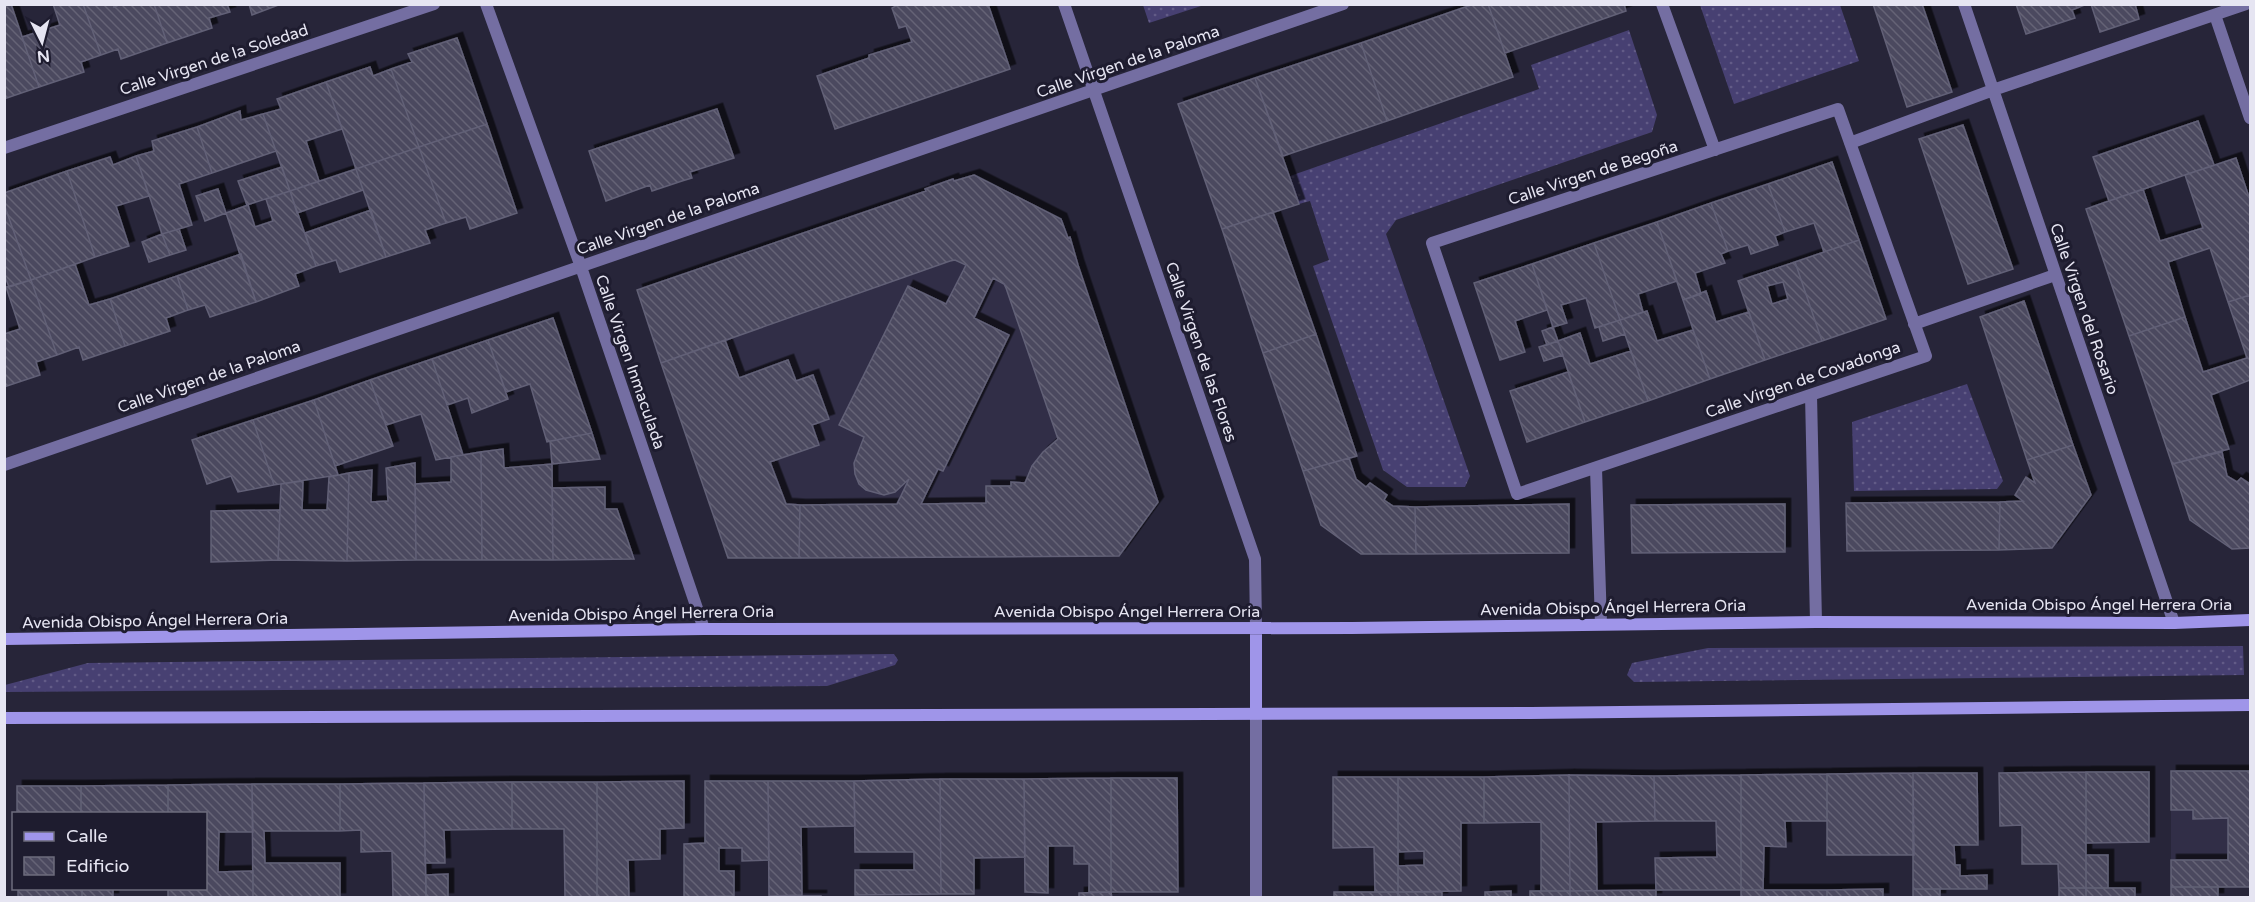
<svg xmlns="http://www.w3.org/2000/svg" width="2255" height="902" font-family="'Varela Round',sans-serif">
  <defs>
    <pattern id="grass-dots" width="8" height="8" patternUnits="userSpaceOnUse" patternTransform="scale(1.5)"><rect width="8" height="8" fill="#474072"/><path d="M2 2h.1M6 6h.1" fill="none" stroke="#625b87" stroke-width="1.8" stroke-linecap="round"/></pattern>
    <pattern id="building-back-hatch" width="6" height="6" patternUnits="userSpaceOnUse" patternTransform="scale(1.5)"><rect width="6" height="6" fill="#4b495f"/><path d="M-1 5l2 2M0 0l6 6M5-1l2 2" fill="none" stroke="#656376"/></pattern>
    <filter id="shadow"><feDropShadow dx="5.5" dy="-5.5" stdDeviation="0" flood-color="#0009"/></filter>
  </defs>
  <rect width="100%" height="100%" fill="#272539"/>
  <path fill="#312e47" d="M 974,175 L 1061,219 L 1068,238 L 1070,237 L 1078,266 L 1158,502 L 1119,556 L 728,558 L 637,290 Z
    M 2171,771 L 2250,771 L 2250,887 L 2171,887 Z"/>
  <path fill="url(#grass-dots)" d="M 1143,5 L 1143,4 L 1204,5 L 1149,23 Z
    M 1700,5 L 1840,5 L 1859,61 L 1734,104 Z
    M 1629,30 L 1657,115 L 1652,132 L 1396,220 L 1386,234 L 1470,476 L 1465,487 L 1407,487 L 1383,470 L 1313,266 L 1329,260 L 1310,201 L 1299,204 L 1290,176 L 1539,89 L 1531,65 Z
    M 1967,384 L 2003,481 L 1997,489 L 1854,491 L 1852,422 Z
    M 2243,646 L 2244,675 L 1634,682 L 1627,675 L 1632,663 L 1708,648 Z
    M 894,654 L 898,660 L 895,665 L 827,686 L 4,692 L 5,685 L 88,663 Z"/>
  <path fill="url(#building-back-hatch)" stroke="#626177" stroke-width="1.5" fill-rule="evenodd" filter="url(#shadow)" d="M 4,4 L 11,4 L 39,87 L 4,99 Z
    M 53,4 L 83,4 L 101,55 L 81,62 L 84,72 L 39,87 L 22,37 L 60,25 Z
    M 83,4 L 114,4 L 114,7 L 121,4 L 154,4 L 167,43 L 121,59 L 118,49 L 101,55 Z
    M 154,4 L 227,4 L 230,12 L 209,18 L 212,28 L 167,43 Z
    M 249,4 L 281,4 L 252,15 Z
    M 899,4 L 988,4 L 1010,69 L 835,129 L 817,76 L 869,58 L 869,55 L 912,42 L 906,26 L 899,28 L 892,8 Z
    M 1474,4 L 1488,4 L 1513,77 L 1387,121 L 1361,43 Z
    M 1488,4 L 1624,4 L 1626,11 L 1505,53 Z
    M 1873,4 L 1922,4 L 1952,92 L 1907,107 Z
    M 2016,4 L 2087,4 L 2072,10 L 2075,18 L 2026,34 Z
    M 2091,4 L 2135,4 L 2139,19 L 2100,32 Z
    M 457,38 L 487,124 L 419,147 L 391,69 L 412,62 L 408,54 Z
    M 1361,43 L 1387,121 L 1283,156 L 1255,78 Z
    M 370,67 L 373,76 L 391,69 L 419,147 L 356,169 L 326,82 Z
    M 1255,78 L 1299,204 L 1222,229 L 1178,104 Z
    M 326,82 L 342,129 L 306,141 L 319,181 L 290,191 L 263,114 L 281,109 L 277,99 Z
    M 717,109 L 734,158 L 690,172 L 692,178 L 682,181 L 652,191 L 650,185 L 606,201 L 589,151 Z
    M 240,111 L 241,120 L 263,114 L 276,151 L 212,173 L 197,127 Z
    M 2198,121 L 2214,165 L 2109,201 L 2093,157 Z
    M 487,124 L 517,213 L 470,229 L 466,217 L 446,223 L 419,147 Z
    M 1963,125 L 2013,269 L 1968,284 L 1919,139 Z
    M 197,127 L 212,173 L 179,184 L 192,225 L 162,234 L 136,156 L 154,151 L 152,141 Z
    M 419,147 L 446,223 L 425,230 L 430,243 L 386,257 L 356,169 Z
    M 136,156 L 149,196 L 116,206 L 129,246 L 95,257 L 67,171 L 110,157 L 113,165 Z
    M 2236,158 L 2250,200 L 2250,295 L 2228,302 L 2210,248 L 2168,262 L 2185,317 L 2129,336 L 2086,209 L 2143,189 L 2160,241 L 2203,228 L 2185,175 Z
    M 1832,162 L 1859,240 L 1824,252 L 1814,223 L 1785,232 L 1768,184 Z
    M 282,167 L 290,191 L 247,205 L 238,181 Z
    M 356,169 L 363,190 L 297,213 L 290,191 Z
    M 67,171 L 95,257 L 31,280 L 4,204 L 4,193 Z
    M 974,175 L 1061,219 L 1068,238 L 1070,237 L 1078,265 L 1158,502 L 1119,556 L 799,558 L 800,505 L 897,504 L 909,479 L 895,492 L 884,495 L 866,490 L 859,484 L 855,474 L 854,463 L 864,437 L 839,425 L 908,286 L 946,304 L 966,265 L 955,260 L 950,261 L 661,363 L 637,290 L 926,191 L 925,189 L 953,179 L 954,181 ZM 993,278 L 1004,284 L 1006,288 L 1058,439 L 1043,452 L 1032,466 L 1025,483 L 1011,482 L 1011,486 L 986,486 L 986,503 L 921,504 L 938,469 L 943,471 L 1009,335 L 974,318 Z
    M 1768,184 L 1785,232 L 1775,236 L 1778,245 L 1751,254 L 1748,245 L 1728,251 L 1711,203 Z
    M 218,189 L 226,213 L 205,221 L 196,196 Z
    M 290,191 L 316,266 L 295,274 L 299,286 L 256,302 L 226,213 L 248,205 L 255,227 L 273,221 L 266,199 Z
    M 1711,203 L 1728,251 L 1721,254 L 1725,263 L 1695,273 L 1701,294 L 1683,300 L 1657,222 Z
    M 4,204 L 31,280 L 9,287 L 4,274 Z
    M 371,210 L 386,257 L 340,272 L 336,260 L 316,266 L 305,233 Z
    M 1273,212 L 1316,334 L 1263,353 L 1222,229 Z
    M 1657,222 L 1677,281 L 1638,294 L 1643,312 L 1620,320 L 1594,243 Z
    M 179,229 L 186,250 L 170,255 L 162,234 Z
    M 162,234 L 170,255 L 149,262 L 142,242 Z
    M 1859,240 L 1886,319 L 1822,341 L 1795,262 Z
    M 1594,243 L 1620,320 L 1595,328 L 1586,298 L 1561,305 L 1567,323 L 1553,327 L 1532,264 Z
    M 241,254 L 256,302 L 210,317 L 205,305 L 188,310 L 177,276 Z
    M 1795,262 L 1822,341 L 1765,360 L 1738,281 ZM 1783,282 L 1788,299 L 1772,304 L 1767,286 Z
    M 75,264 L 89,305 L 110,299 L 125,346 L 83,360 L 79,347 L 57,355 L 31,280 Z
    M 1532,264 L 1547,310 L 1515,321 L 1525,352 L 1500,360 L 1474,283 Z
    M 177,276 L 188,310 L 166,318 L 170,331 L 125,346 L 110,299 Z
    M 31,280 L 57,355 L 36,362 L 40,375 L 4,387 L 4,334 L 20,329 L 6,287 Z
    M 1706,291 L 1716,322 L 1749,312 L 1765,360 L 1710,379 L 1683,300 Z
    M 2250,295 L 2250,380 L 2211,395 L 2229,449 L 2172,464 L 2129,336 L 2185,317 L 2203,372 L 2247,358 L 2228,302 Z
    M 2024,301 L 2073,445 L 2027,460 L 1980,317 Z
    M 1647,311 L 1657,341 L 1693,330 L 1710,379 L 1648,401 L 1620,320 Z
    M 553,318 L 592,433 L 547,442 L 530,384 L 506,392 L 488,340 Z
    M 1620,320 L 1625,334 L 1603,341 L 1599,327 Z
    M 1553,327 L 1558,341 L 1547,345 L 1542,331 Z
    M 1580,333 L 1590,364 L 1631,351 L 1648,401 L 1585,422 L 1558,341 Z
    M 1316,334 L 1357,456 L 1303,471 L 1263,353 Z
    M 488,340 L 508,399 L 472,413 L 468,398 L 447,405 L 432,359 Z
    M 725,340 L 739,378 L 788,360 L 796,381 L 813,375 L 829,419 L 812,425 L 819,445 L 770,462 L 786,504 L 800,505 L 799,558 L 728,558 L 661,363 Z
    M 1558,341 L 1563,355 L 1544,361 L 1539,347 Z
    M 432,359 L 447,405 L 463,455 L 436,460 L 421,414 L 386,425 L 370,380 Z
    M 1568,372 L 1585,422 L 1527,442 L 1510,391 Z
    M 370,380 L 393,446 L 335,466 L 314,400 Z
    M 314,400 L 338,475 L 274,485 L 253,420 Z
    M 253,420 L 274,485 L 238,492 L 231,476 L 207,484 L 192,440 Z
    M 592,433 L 600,459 L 552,464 L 550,441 Z
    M 2073,445 L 2091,495 L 2052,548 L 1999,550 L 2000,502 L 2023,501 L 2015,495 L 2026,477 L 2035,483 L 2027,460 Z
    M 503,449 L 504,468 L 552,464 L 553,560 L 482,560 L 481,452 Z
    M 481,452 L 482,560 L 416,560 L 415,484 L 451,482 L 451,457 Z
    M 2222,452 L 2227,476 L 2237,482 L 2241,478 L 2250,484 L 2250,548 L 2232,549 L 2190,520 L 2172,464 Z
    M 1349,458 L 1356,479 L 1366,487 L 1370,483 L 1387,495 L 1384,500 L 1393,506 L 1415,507 L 1416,554 L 1361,554 L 1321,525 L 1303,471 Z
    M 415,463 L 416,560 L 347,561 L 349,473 L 372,470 L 371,502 L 388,501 L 386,468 Z
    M 349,473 L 347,561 L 278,560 L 281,484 L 303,481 L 302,510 L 327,510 L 329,477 Z
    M 605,487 L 605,509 L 617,509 L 634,559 L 553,560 L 552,488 Z
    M 2000,502 L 1999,550 L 1847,551 L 1846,503 Z
    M 1569,504 L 1569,553 L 1416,554 L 1415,507 Z
    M 1785,504 L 1785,552 L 1632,553 L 1631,505 Z
    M 280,510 L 278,560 L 211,562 L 211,511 Z
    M 2171,771 L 2250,771 L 2250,887 L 2171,887 L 2171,860 L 2228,860 L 2228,818 L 2193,819 L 2193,810 L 2171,810 Z
    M 2086,772 L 2086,888 L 2059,888 L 2058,864 L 2022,864 L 2022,825 L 2000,826 L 1999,773 Z
    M 2086,772 L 2149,772 L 2149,842 L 2086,843 Z
    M 1913,773 L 1914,855 L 1827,855 L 1827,774 Z
    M 1913,773 L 1977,773 L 1978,845 L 1954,845 L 1955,865 L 1960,865 L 1960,876 L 1987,875 L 1987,889 L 1913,889 Z
    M 1827,774 L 1827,821 L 1785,821 L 1786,847 L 1764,846 L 1763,890 L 1741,890 L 1741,775 Z
    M 1569,775 L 1654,776 L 1655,821 L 1596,822 L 1597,891 L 1570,891 Z
    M 1569,775 L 1570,891 L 1541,891 L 1541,822 L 1484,823 L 1484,777 Z
    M 1741,775 L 1741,890 L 1656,890 L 1655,858 L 1717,857 L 1716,821 L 1655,821 L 1654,776 Z
    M 1333,777 L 1398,777 L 1398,892 L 1375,892 L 1374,847 L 1333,848 Z
    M 1398,777 L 1484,777 L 1484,823 L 1461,823 L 1461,891 L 1398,892 L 1398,866 L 1424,865 L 1424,851 L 1398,852 Z
    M 1111,778 L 1111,892 L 1089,892 L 1089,864 L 1074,864 L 1074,846 L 1048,846 L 1048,893 L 1025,892 L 1024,779 Z
    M 1111,778 L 1177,778 L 1178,892 L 1111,892 Z
    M 940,779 L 1024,779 L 1025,857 L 974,858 L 974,894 L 941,894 Z
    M 940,779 L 941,894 L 855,895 L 855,870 L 914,870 L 914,852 L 855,852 L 854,781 Z
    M 684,781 L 684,828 L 660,829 L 660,859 L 628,860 L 629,897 L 597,897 L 597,782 Z
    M 705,781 L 768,781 L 769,860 L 742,861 L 742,848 L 719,848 L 719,871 L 734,871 L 734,896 L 684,897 L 684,844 L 705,843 Z
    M 768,781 L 854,781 L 855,826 L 801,827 L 802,895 L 769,896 Z
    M 512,782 L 512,829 L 444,830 L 445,863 L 425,863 L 424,783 Z
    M 512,782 L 597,782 L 597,897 L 565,898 L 564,829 L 512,829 Z
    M 424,783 L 426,898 L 393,898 L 392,851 L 361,852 L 361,830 L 340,831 L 340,784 Z
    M 252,784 L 253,832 L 219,832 L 218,872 L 253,871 L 253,898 L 168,898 L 168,888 L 206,888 L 206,814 L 168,814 L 168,785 Z
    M 252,784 L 340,784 L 340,831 L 264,831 L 265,863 L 340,863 L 340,898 L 253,898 Z
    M 168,785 L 168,814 L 81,814 L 81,786 Z
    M 17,786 L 81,786 L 81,814 L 17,814 Z
    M 2086,855 L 2108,855 L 2108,888 L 2086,888 Z
    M 448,874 L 448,898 L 426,898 L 426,875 Z
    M 2171,887 L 2218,887 L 2218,898 L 2171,898 Z
    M 18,888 L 82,888 L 82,898 L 18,898 Z
    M 82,888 L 113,888 L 113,898 L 82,898 Z
    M 2059,888 L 2086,888 L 2086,898 L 2059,898 Z
    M 2086,888 L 2135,888 L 2135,898 L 2086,898 Z
    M 1883,889 L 1883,898 L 1827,898 L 1827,890 Z
    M 1913,889 L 1940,889 L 1940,898 L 1913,898 Z
    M 1656,890 L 1656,898 L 1570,898 L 1570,891 Z
    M 1741,890 L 1827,890 L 1827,898 L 1741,898 Z
    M 1511,891 L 1511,898 L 1485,898 L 1485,892 Z
    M 1530,891 L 1570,891 L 1570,898 L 1530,898 Z
    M 1111,892 L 1112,898 L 1079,898 L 1079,893 Z
    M 1334,892 L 1398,892 L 1398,898 L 1334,898 Z
    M 1398,892 L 1442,892 L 1442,898 L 1398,898 Z
    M 769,896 L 821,896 L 821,898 L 769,898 Z"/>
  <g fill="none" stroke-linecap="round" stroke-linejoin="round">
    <path stroke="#746ea2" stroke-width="12" d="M 486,4 L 581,267 L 704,629
      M 1662,4 L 1715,150
      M 1964,4 L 2174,623
      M 2215,15 L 2250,118
      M 1838,109 L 1926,356 L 1517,494 L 1432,243 Z
      M 1850,143 L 1993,90 L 2246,4
      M 4,148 L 434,4
      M 1914,324 L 2055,275
      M 1811,395 L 1816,622
      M 4,465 L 1343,4
      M 1596,468 L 1601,624
      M 1256,714 L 1256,898"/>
    <path stroke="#746ea2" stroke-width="12" d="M 1064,4 L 1255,559 L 1256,628"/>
    <path stroke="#9f95e9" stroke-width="12" d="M 4,639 L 704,629 L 1352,628 L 1816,622 L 2174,623 L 2250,620
      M 1256,714 L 1256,628
      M 4,718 L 1531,713 L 2250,705"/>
  </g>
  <g text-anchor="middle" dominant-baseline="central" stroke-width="6" stroke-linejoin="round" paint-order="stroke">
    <g font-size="16" fill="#e6e5f2" stroke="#1e1c2f">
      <text transform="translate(214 60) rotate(-18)">Calle Virgen de la Soledad</text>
      <text transform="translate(1128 62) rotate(-19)">Calle Virgen de la Paloma</text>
      <text transform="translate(1593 173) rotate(-18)">Calle Virgen de Begoña</text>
      <text transform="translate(668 219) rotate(-19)">Calle Virgen de la Paloma</text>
      <text transform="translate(2084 309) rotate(71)">Calle Virgen del Rosario</text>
      <text transform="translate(1201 352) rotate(71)">Calle Virgen de las Flores</text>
      <text transform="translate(630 362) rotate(71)">Calle Virgen Inmaculada</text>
      <text transform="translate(209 377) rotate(-19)">Calle Virgen de la Paloma</text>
      <text transform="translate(1803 380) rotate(-19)">Calle Virgen de Covadonga</text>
      <text x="2099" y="605">Avenida Obispo Ángel Herrera Oria</text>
      <text transform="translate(1613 608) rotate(-1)">Avenida Obispo Ángel Herrera Oria</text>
      <text x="1127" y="612">Avenida Obispo Ángel Herrera Oria</text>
      <text transform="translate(641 614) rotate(-1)">Avenida Obispo Ángel Herrera Oria</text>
      <text transform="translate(155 621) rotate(-1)">Avenida Obispo Ángel Herrera Oria</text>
    </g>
  </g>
  <rect width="2255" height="902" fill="none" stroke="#e6e5f2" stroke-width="12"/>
  <rect x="12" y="812" width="195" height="78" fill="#1e1c2f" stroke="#6e6c7d" stroke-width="1.5"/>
  <rect x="24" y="832" width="30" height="9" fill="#9f95e9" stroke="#6e6c7d" stroke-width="1.5"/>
  <text x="66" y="842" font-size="18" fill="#e6e5f2">Calle</text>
  <rect x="24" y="857" width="30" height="18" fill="url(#building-back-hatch)" stroke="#6e6c7d" stroke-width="1.5"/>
  <text x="66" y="872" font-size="18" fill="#e6e5f2">Edificio</text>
  <g transform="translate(42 42) rotate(174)" stroke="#1e1c2f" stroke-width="4.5" paint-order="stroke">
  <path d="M0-4.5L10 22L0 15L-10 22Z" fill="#e6e5f2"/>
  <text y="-9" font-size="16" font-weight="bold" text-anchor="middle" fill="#e6e5f2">N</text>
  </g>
</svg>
